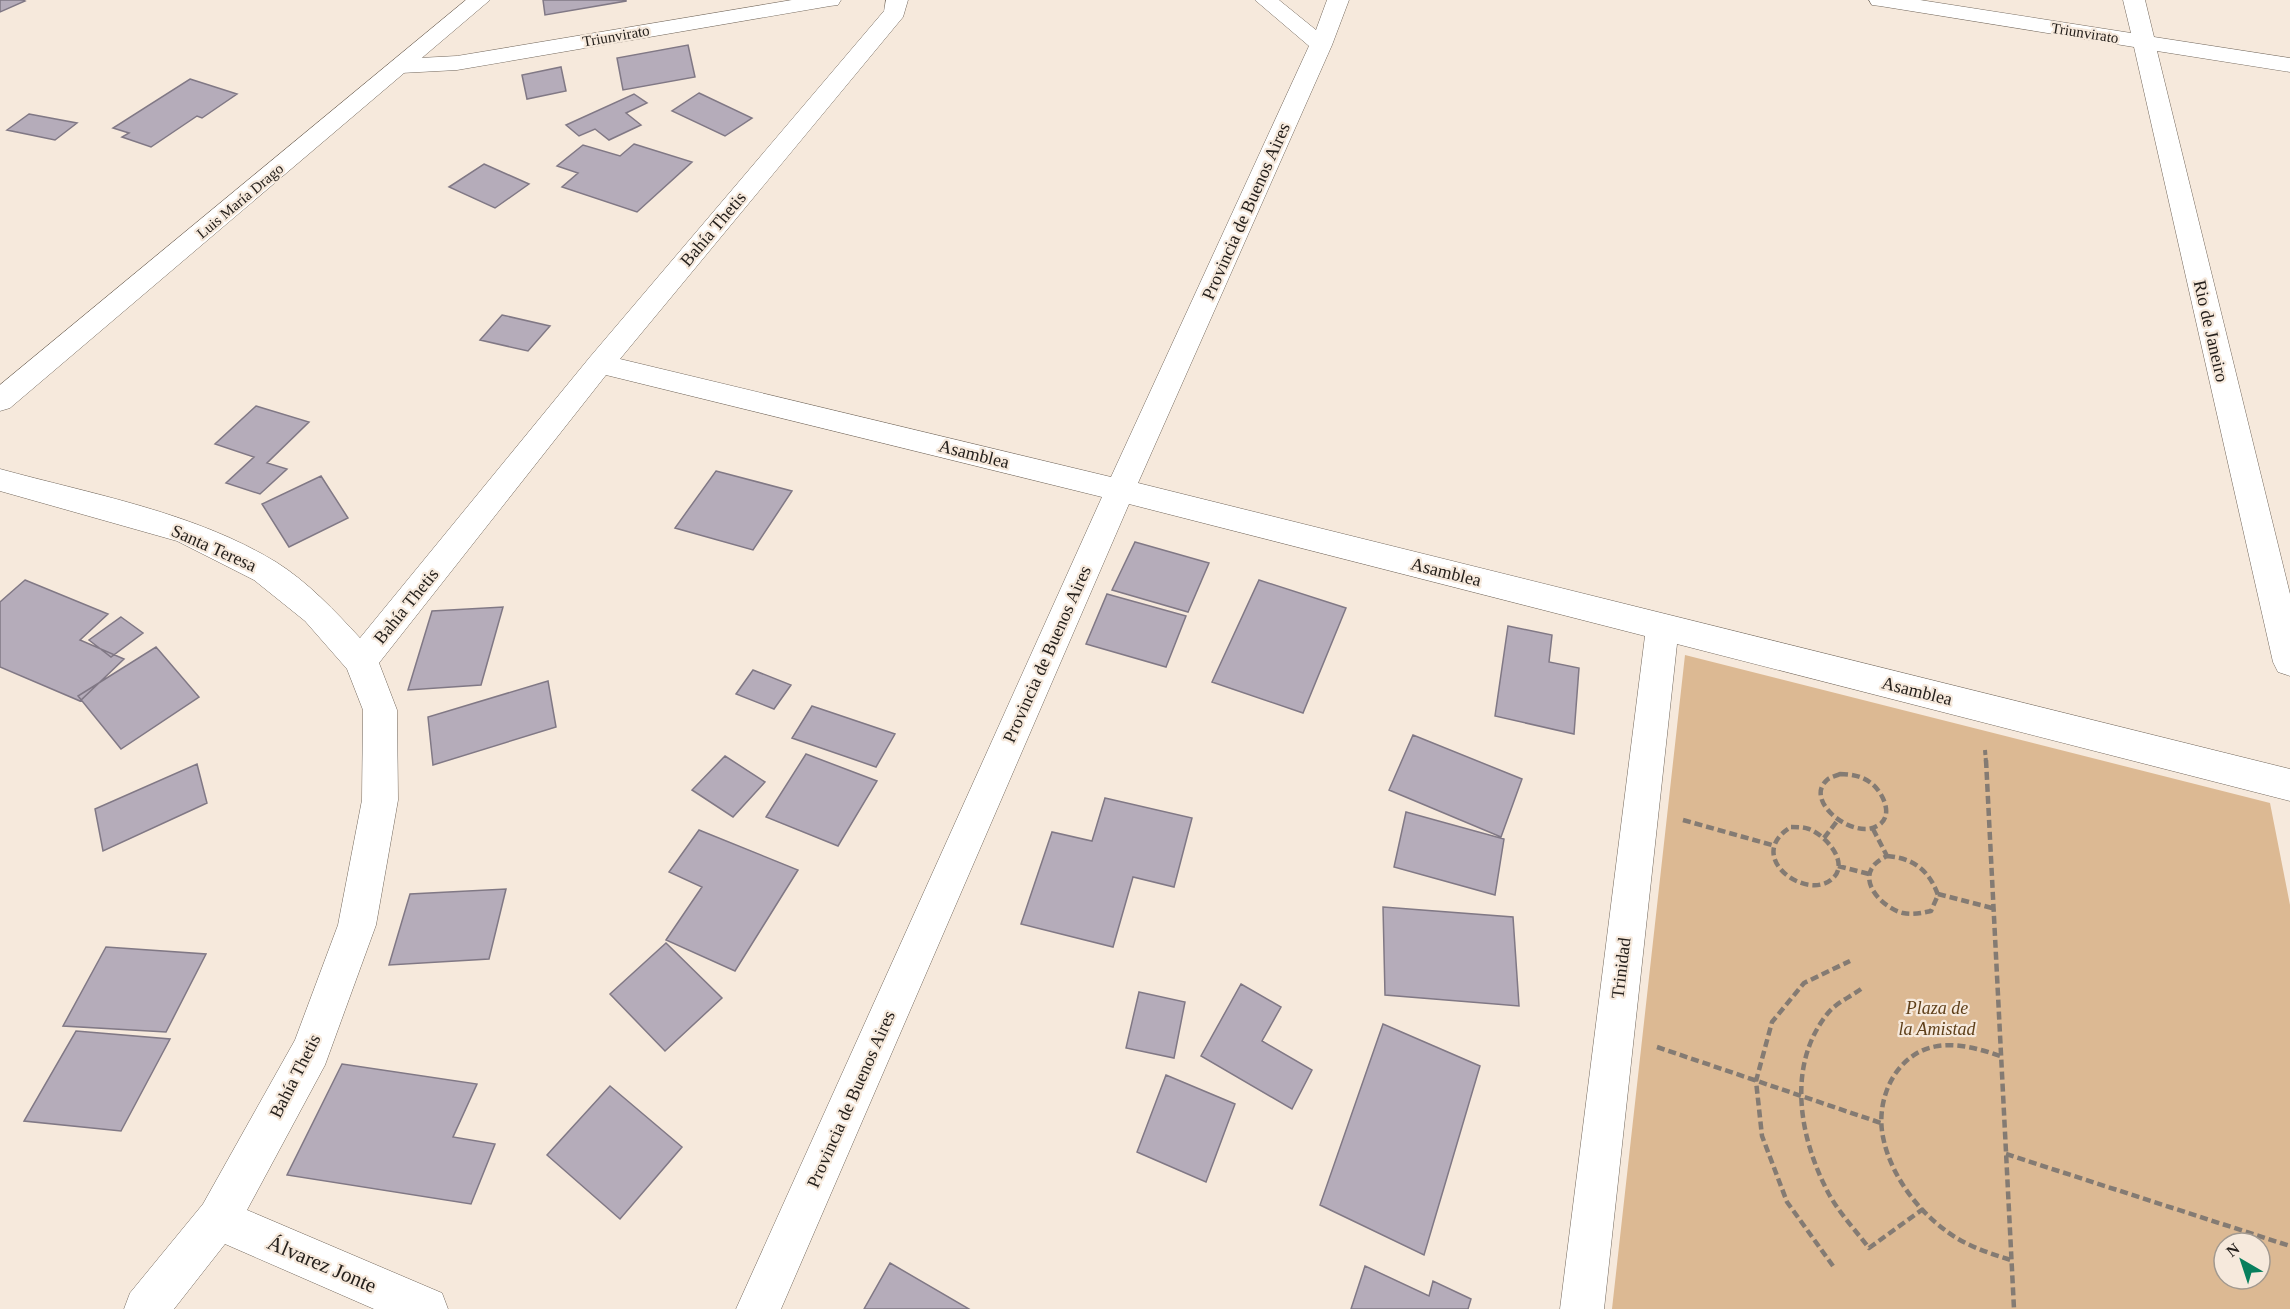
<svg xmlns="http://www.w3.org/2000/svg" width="2290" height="1309" font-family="'Times New Roman',serif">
  <rect width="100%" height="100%" fill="#f6e9dc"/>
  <path fill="#dcb993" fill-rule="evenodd" d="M 1685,655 L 2270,803 L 2290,905 L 2290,1309 L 1612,1309 ZM 2224,1243 L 2260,1243 L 2260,1279 L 2224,1279 Z"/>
  <path fill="#b5acba" stroke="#807885" stroke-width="1.5" d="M 0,0 L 23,0 L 25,1 L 0,12 Z
    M 543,0 L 626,0 L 626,1 L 545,15 Z
    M 688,45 L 695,77 L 623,90 L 617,58 Z
    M 561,67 L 566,91 L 527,99 L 522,75 Z
    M 190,79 L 237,94 L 202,118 L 197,116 L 151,147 L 122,137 L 129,133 L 113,128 Z
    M 699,93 L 752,118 L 725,136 L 672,111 Z
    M 634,94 L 647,103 L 626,113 L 641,125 L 609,140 L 595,129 L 579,136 L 566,125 Z
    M 29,114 L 77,123 L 55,140 L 7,130 Z
    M 634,144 L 692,162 L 637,212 L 562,187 L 578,173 L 557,166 L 583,145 L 620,156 Z
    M 484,164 L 529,184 L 495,208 L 449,187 Z
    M 502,315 L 550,326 L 528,351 L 480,340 Z
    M 256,406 L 309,422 L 267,463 L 287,469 L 260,494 L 226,483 L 254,457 L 215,444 Z
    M 716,471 L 792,491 L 753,550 L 675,528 Z
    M 321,476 L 348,518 L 289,547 L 262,504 Z
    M 1135,542 L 1209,563 L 1188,612 L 1112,590 Z
    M 25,580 L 108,614 L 80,640 L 124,659 L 80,701 L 0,667 L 0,602 Z
    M 1259,580 L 1346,608 L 1303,713 L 1212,682 Z
    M 1107,594 L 1186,616 L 1166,667 L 1086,644 Z
    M 503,607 L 481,685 L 408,690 L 432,611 Z
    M 121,617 L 143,633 L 111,657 L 89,640 Z
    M 1508,626 L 1552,635 L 1549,662 L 1579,668 L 1574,734 L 1495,716 Z
    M 156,647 L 199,697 L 121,749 L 78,696 Z
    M 753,670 L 791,685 L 774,709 L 736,694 Z
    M 548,681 L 556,727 L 433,765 L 428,717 Z
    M 812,706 L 895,734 L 876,767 L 792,738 Z
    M 1413,735 L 1522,779 L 1501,837 L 1389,790 Z
    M 806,754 L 877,781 L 838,846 L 766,817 Z
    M 725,756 L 765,782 L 733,817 L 692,790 Z
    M 197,764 L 207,803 L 103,851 L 95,809 Z
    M 1105,798 L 1192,818 L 1174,887 L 1133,877 L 1113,947 L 1021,924 L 1052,832 L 1092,841 Z
    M 1406,812 L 1504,839 L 1495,895 L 1394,867 Z
    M 699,830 L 798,870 L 735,971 L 666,940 L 702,887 L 669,872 Z
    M 506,889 L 489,959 L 389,965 L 410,894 Z
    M 1383,907 L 1513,917 L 1519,1006 L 1385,995 Z
    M 666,943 L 722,998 L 665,1051 L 610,994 Z
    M 106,947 L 206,954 L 166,1032 L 63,1026 Z
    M 1241,984 L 1281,1007 L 1262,1041 L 1312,1070 L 1292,1109 L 1201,1056 Z
    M 1139,992 L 1185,1002 L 1174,1058 L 1126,1048 Z
    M 1383,1024 L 1480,1066 L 1424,1255 L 1320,1205 Z
    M 76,1031 L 170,1039 L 121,1131 L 24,1121 Z
    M 342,1064 L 477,1084 L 453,1137 L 495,1144 L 471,1204 L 287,1175 Z
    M 1166,1075 L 1235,1104 L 1206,1182 L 1137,1152 Z
    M 610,1086 L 682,1147 L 620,1219 L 547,1155 Z
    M 890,1263 L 969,1309 L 864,1309 Z
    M 1365,1266 L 1429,1296 L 1433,1281 L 1471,1299 L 1468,1309 L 1351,1309 Z"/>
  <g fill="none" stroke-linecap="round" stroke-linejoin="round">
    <defs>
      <path id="minor" d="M 792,0 L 841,0 L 838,5 L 830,6 L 457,70 L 401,73 L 393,71 L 390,66 L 393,61 L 401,59 L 457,56 Z
        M 886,0 L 908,0 L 903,17 L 620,359 L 1111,477 L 1309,46 L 1255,0 L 1279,0 L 1316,30 L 1327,0 L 1349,0 L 1332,45 L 1138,483 L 2290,769 L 2290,801 L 1677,644 L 1604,1309 L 1560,1309 L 1645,636 L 1129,504 L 781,1309 L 736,1309 L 1102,497 L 606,375 L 379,663 L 397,710 L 398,800 L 376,925 L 325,1065 L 247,1210 L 442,1293 L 448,1309 L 374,1309 L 225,1244 L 174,1309 L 124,1309 L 130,1293 L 203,1204 L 295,1040 L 338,925 L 362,800 L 363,710 L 347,669 L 305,621 L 254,580 L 177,541 L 0,491 L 0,469 C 91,494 194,512 276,562 C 308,582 335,611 360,638 L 590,357 L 884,11 Z
        M 1869,0 L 1920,0 L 2131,33 L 2123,0 L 2145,0 L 2154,37 L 2290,58 L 2290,72 L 2157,51 L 2290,594 L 2290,676 L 2278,672 L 2273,662 L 2134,47 L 1880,6 L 1872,5 Z"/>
      <path id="major" d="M 466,0 L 490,0 L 10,408 L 0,411 L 0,385 Z"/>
    </defs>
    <use href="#minor" stroke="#73685d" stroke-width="1"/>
    <use href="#major" stroke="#73685d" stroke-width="1"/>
    <path stroke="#847b73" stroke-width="4" stroke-dasharray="5 3" stroke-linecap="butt" d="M 1985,750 L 1986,762"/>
    <path stroke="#847b73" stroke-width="4.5" stroke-dasharray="8 4" stroke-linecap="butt" d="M 1986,760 L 2014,1309
      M 1840,774 C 1851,774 1862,776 1871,783 C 1883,792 1895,817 1877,826 C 1853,840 1803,801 1827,780 C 1830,777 1836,776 1840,774 Z
      M 1683,820 L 1772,845
      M 1791,827 C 1797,827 1803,827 1809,829 C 1825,835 1851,863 1832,879 C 1806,902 1743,856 1791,827 Z
      M 1873,829 L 1887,856
      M 1824,838 L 1838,820
      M 1887,856 C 1913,858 1929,870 1938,895 L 1931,911 C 1921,913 1913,915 1903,913 C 1885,909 1857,883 1875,864 C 1878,861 1883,858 1887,856 Z
      M 1838,866 L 1869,874
      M 1938,894 L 1992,908
      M 1861,989 C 1850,997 1836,1003 1828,1013 C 1785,1066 1800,1141 1830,1196 C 1841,1215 1856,1231 1869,1248 L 1923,1209
      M 1657,1047 L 1881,1123
      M 2000,1056 C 1980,1049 1959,1043 1938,1046 C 1896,1052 1875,1099 1883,1137 C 1890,1173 1916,1209 1945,1230 C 1964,1245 1988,1253 2011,1260
      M 2006,1154 L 2290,1246
      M 1833,1266 L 1787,1202 L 1762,1136 L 1756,1081 L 1772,1022 L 1804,983 L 1850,961"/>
    <use href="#minor" fill="#fff" fill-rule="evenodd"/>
    <use href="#major" fill="#fff" fill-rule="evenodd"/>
  </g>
  <g text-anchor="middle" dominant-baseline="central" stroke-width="4.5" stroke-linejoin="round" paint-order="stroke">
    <g font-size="15" fill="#25201c" stroke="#f6e9dc">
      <text transform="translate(2085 33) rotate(9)">Triunvirato</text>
      <text transform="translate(616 36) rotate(-10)">Triunvirato</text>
      <text transform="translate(240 201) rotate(-40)">Luis María Drago</text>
    </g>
    <g font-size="18" fill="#25201c" stroke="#f6e9dc">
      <text transform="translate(1246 211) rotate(-66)">Provincia de Buenos Aires</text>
      <text transform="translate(713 229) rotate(-50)">Bahía Thetis</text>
      <text transform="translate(2211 331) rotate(77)">Rio de Janeiro</text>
      <text transform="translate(974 454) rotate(14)">Asamblea</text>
      <text transform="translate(214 548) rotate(24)">Santa Teresa</text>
      <text transform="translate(1446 572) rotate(14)">Asamblea</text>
      <text transform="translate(406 606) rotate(-51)">Bahía Thetis</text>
      <text transform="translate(1047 654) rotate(-66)">Provincia de Buenos Aires</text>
      <text transform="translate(1917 691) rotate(14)">Asamblea</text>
      <text transform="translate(1621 968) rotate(-83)">Trinidad</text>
      <text transform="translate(295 1076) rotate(-63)">Bahía Thetis</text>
      <text transform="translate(851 1099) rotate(-66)">Provincia de Buenos Aires</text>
    </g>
    <g font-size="18" font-style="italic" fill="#5e3f19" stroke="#f6e9dc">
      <text x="1937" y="1008">Plaza de<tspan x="1937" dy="21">la Amistad</tspan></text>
    </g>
    <g font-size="21" fill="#25201c" stroke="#f6e9dc">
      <text transform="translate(322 1264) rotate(23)">Álvarez Jonte</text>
    </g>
  </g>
  <g transform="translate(2242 1261) rotate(321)"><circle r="28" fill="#f6e9dc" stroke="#a2998f" stroke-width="1.5"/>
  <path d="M0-4.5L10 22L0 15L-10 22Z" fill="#087f5d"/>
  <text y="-9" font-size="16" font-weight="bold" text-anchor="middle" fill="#25201c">N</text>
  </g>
</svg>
